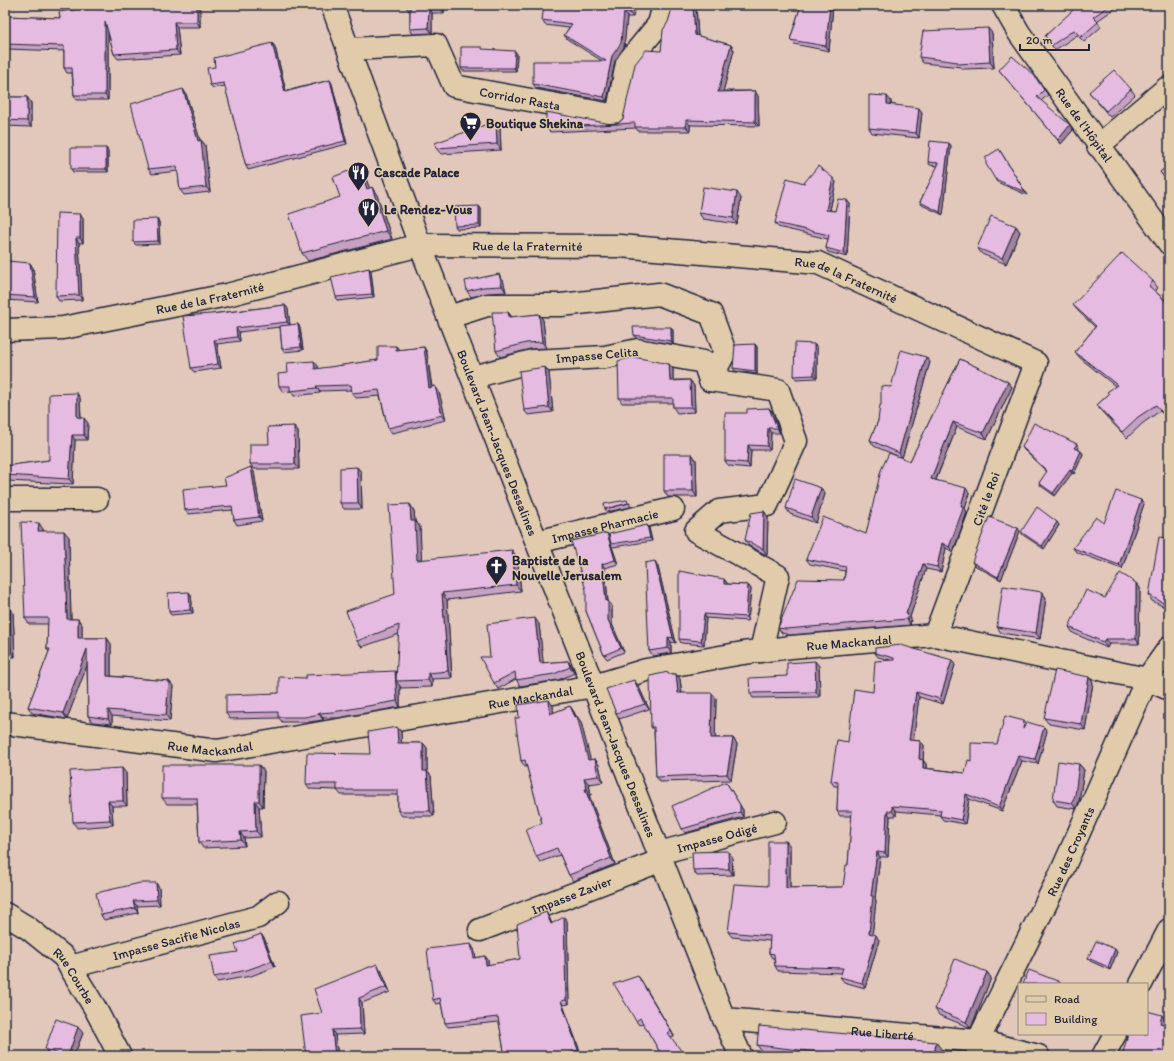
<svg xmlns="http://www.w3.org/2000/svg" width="1174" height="1061" font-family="Itim,sans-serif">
  <rect width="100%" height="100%" fill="#e2c7bb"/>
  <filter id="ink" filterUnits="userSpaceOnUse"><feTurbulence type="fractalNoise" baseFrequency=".025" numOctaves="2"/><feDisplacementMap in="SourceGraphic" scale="8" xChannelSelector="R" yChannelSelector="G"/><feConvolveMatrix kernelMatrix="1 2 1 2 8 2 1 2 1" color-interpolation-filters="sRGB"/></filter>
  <g filter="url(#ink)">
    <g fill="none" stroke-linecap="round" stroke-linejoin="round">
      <defs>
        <g id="street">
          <path id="s1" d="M 1003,5 L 1019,33 L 1169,243"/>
          <path id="s2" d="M 349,49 L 436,45 L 454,86 L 617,116 L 627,63 L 659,24 L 664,5"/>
          <path d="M 1098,146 L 1167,88 L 1169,91"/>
          <path d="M 449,317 L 487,305 L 561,305 L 659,294 L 711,314 L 725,352 L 710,380"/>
          <path id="s3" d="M 5,330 L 63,328 L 227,295 L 420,245 L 620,246 L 818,263 L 1036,363 L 935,635"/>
          <path d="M 473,377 L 533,361 L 605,357 L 638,350 L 704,362 L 710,380"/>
          <path d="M 710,380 L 778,390 L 796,441 L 767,505 L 719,511 L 696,531 L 778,576 L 761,651"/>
          <path d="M 5,499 L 97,499"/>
          <path id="s4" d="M 537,542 L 673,509"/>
          <path id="s5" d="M 5,723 L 217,751 L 594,686 L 646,670 L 743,653 L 791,647 L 935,635 L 1147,679 L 1169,689"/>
          <path id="s6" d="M 659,853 L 775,822"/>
          <path id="s7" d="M 5,914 L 28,928 L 64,957 L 95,1008 L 120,1056"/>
          <path id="s8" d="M 480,930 L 662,860"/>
          <path id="s9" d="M 70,967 L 258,917 L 278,902"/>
          <path d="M 1141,984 L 1169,930"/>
          <path id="s10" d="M 724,1019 L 978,1041 L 1038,1056"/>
          <path id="s11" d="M 978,1056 L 978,1041 L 1061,873 L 1147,679 L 1169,648"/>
          <path d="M 1103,1056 L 1115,1034"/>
        </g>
        <g id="secondary">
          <path id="s12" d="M 332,5 L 420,245 L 724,1019 L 741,1056"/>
        </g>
      </defs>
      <use href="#street" stroke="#22223b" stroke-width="25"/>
      <use href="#secondary" stroke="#22223b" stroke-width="25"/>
      <use href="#street" stroke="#e0ccab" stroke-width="22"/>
      <use href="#secondary" stroke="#e0ccab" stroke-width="22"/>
    </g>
    <path fill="#c6a1c2" stroke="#22223b" d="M 139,5 L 198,5 L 200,8 L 200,27 L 177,27 L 180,55 L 118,59 L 114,54 L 108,33 L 108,100 L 77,100 L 74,95 L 72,73 L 67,73 L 64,68 L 64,51 L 6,49 L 5,47 L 5,16 L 60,18 Z
      M 444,5 L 444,13 L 432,13 L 432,33 L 413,34 L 410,29 L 410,11 L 409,11 L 405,6 Z
      M 635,5 L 633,17 L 627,17 L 624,47 L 615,61 L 607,101 L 536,88 L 533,84 L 602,61 L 567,39 L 564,35 L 569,28 L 545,25 L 542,20 Z
      M 673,5 L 696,5 L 698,36 L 731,45 L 734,50 L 723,91 L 755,91 L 758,96 L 759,126 L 690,125 L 690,131 L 638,131 L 636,128 L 550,132 L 546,128 L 618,123 L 623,119 L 661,51 Z
      M 801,5 L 833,5 L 829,51 L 794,44 L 790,40 Z
      M 1068,5 L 1120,5 L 1097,21 L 1101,27 L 1084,42 L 1077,35 L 1055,50 L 1045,36 L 1073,11 Z
      M 992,33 L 994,68 L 962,69 L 961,67 L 923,63 L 919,57 Z
      M 272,43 L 275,47 L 286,91 L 330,80 L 332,84 L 347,144 L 248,170 L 246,166 L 225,86 L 213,88 L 210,85 L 215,67 Z
      M 517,54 L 516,71 L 463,71 L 461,68 Z
      M 999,70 L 1034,75 L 1048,95 L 1041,101 L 1073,130 L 1061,144 Z
      M 183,89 L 186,94 L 200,140 L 201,140 L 205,145 L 210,192 L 184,195 L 180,190 L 178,171 L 152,174 L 148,169 Z
      M 1131,89 L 1135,95 L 1110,117 L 1094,98 L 1089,92 Z
      M 5,97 L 27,97 L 31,103 L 31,127 L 5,126 Z
      M 891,101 L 891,104 L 922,112 L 919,138 L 872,133 L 869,128 Z
      M 496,121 L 500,127 L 501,150 L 441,154 L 436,148 Z
      M 949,143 L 951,146 L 943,215 L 922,205 L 920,202 L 938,166 L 930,165 L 928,162 Z
      M 106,148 L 108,151 L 108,172 L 73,172 L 71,169 Z
      M 1001,152 L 1027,195 L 997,182 L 995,179 Z
      M 1169,165 L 1169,183 L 1160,172 Z
      M 359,167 L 365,176 L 369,188 L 377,195 L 392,239 L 308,261 L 302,253 L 340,197 Z
      M 836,182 L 830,210 L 835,211 L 850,204 L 847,257 L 828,252 L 826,248 L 828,239 L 778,227 L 775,223 L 804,183 Z
      M 741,198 L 737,224 L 703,219 L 699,213 Z
      M 479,206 L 481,209 L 481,228 L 457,229 L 455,226 Z
      M 80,214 L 83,219 L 83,243 L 79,243 L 82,300 L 59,301 L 56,296 Z
      M 157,219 L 159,222 L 160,244 L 136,245 L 133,242 Z
      M 1016,226 L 1020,232 L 1006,264 L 982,254 L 977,248 Z
      M 30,263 L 33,268 L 38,302 L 5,300 L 5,273 L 6,273 Z
      M 369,268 L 371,271 L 374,297 L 338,301 L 336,297 Z
      M 503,280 L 506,292 L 487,293 L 471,297 L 467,291 Z
      M 1153,281 L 1158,288 L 1155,291 L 1169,304 L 1169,421 L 1160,411 L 1143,423 L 1127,438 L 1101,411 L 1097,405 L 1109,394 L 1115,386 L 1080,358 L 1075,352 L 1095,327 L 1078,311 L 1073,305 Z
      M 285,305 L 288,309 L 290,325 L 300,327 L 303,350 L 284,352 L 282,349 L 280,327 L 239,332 L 240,341 L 217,344 L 221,368 L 194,372 L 191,368 L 211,314 Z
      M 508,312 L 512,317 L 539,314 L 543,320 L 546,348 L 530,349 L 500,357 L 496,351 Z
      M 673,330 L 673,344 L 636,338 L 634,335 Z
      M 755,344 L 757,347 L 757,374 L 735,371 L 733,368 Z
      M 396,346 L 399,350 L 424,347 L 427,353 L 432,387 L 435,386 L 439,392 L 446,420 L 392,433 L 388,428 L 380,396 L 356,398 L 352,393 L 352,390 L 320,391 L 320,393 L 294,396 L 291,391 L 283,392 L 279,386 L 288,373 L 318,366 L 318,369 L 378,360 Z
      M 817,347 L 817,378 L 796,379 L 794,376 Z
      M 960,359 L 1008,382 L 1012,387 L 987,439 L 957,427 L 936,480 L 969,493 L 965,509 L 967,512 L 953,552 L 946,548 L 941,572 L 926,569 L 910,617 L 911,619 L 910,625 L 789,635 L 782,633 L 778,628 L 844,580 L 845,571 L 810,564 L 806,559 L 866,534 L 910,461 Z
      M 930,362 L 902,458 L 874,446 L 870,440 L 878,421 L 881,405 Z
      M 669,364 L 673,369 L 673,380 L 690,380 L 694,386 L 695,412 L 677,413 L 673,407 L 673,403 L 622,403 L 619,398 Z
      M 545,367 L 549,373 L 553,412 L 528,415 L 524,410 Z
      M 80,398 L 81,417 L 88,423 L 87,440 L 75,440 L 73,484 L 6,481 L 5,480 L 5,487 L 5,453 L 6,455 L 6,466 L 49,460 Z
      M 769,408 L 773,413 L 780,433 L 771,433 L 770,450 L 751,450 L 750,468 L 729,466 L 725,461 L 747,413 Z
      M 294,426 L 298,432 L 299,469 L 254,469 L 250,464 L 269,444 Z
      M 1022,447 L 1079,447 L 1078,449 L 1081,451 L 1083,454 L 1074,474 L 1072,473 L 1055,496 L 1041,486 L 1039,483 L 1047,472 L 1024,450 Z
      M 692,454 L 696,460 L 697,497 L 668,497 L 664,491 Z
      M 251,467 L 254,472 L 262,521 L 237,525 L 234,520 L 233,510 L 188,514 L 185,510 L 226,485 Z
      M 357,467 L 361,472 L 362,509 L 344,509 L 340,503 Z
      M 821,488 L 825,494 L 816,523 L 790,514 L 786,508 Z
      M 630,503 L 630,507 L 607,512 L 605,509 Z
      M 410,504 L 414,511 L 415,521 L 420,527 L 421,560 L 517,557 L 521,591 L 447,600 L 452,678 L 432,679 L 432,687 L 401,688 L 400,686 L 400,707 L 337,718 L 323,718 L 323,720 L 309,722 L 282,722 L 279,718 L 230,719 L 226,713 L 279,693 L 306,678 L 397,673 L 399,634 L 362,647 L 357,641 L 395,594 Z
      M 1144,504 L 1122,569 L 1076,552 L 1073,548 Z
      M 764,511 L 768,517 L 767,555 L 749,546 L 745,540 Z
      M 1059,525 L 1044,549 L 1023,535 L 1021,532 Z
      M 649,528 L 652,541 L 613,547 L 612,547 L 618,564 L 605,568 L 608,601 L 612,606 L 612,624 L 624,652 L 607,659 L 604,655 L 586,611 L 610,537 Z
      M 43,529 L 43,531 L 69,537 L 71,619 L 78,619 L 82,625 L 82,638 L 107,638 L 111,644 L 111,676 L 169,681 L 173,686 L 170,721 L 112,716 L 112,724 L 92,722 L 88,716 L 87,665 L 67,719 L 32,713 L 28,707 L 49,652 L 47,649 L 48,624 L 29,624 L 25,618 Z
      M 1020,531 L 1001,580 L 974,565 L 972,562 Z
      M 1169,538 L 1169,609 L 1152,601 L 1149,595 Z
      M 655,561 L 658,567 L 676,643 L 671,642 L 671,653 L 653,656 L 649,651 Z
      M 724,579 L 727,583 L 727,584 L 748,585 L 751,589 L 748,621 L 706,618 L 704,645 L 681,643 L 679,639 Z
      M 1136,583 L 1140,588 L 1139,644 L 1109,644 L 1107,648 L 1073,633 L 1069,627 Z
      M 189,592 L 191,595 L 193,613 L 171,615 L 169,612 Z
      M 1042,592 L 1046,598 L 1040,639 L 1001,633 L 997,627 Z
      M 5,608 L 13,612 L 15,657 L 5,657 Z
      M 539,624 L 543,663 L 568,661 L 572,667 L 575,673 L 558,680 L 520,686 L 516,679 L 498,689 L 494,683 L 490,657 Z
      M 875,653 L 955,665 L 943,704 L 919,697 L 913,740 L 920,741 L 924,745 L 923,760 L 926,764 L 926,768 L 965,773 L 971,761 L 997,744 L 1024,721 L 1026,724 L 1047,731 L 1038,764 L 1022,761 L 1002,811 L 969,799 L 965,824 L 943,820 L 940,816 L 940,815 L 896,811 L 896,816 L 890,816 L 888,857 L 880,857 L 875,898 L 876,901 L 872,934 L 879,940 L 865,988 L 844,982 L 840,977 L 842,973 L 778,971 L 775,966 L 774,958 L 772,958 L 769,953 L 770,941 L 732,937 L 728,932 L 768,886 L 790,846 L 790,888 L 843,887 L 848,865 L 852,816 L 840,816 L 837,811 L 838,786 L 834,786 L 831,781 L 848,742 L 890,660 L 878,657 Z
      M 819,666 L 820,697 L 753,698 L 750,693 Z
      M 668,672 L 670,674 L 676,674 L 680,679 L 682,693 L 716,698 L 715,738 L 733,738 L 737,744 L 731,780 L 660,782 L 656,777 L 654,731 L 651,727 Z
      M 1089,677 L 1093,683 L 1085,730 L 1049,724 L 1044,718 Z
      M 638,685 L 649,709 L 619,719 L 616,713 Z
      M 553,706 L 553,713 L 570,706 L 574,712 L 576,716 L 581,722 L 590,760 L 595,759 L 599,765 L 603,782 L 589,784 L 591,795 L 589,795 L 615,864 L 573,881 L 569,875 L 560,855 L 540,862 L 536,856 L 542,823 L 527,767 L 525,767 L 521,761 L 519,718 Z
      M 397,727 L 401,732 L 401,743 L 423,743 L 427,748 L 427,771 L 431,776 L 434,816 L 402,816 L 398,811 L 398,795 L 341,795 L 337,790 L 310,789 L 306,784 L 370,754 Z
      M 1079,764 L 1084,770 L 1079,801 L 1076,809 L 1057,806 L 1053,800 Z
      M 259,765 L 264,771 L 263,807 L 259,807 L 261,837 L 244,838 L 245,846 L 203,848 L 199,842 L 197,804 L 167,804 L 162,798 Z
      M 126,773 L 127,806 L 112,806 L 113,825 L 77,828 L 73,822 Z
      M 726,782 L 743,810 L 743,817 L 685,833 L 682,829 Z
      M 728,851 L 732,857 L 733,875 L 697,876 L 693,870 Z
      M 156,883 L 159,888 L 160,905 L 137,906 L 138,913 L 104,920 L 101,915 Z
      M 546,912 L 549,917 L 552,924 L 567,921 L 569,1004 L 563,1005 L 581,1054 L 575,1056 L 505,1056 L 499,1022 L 448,1027 L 445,1023 L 441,1003 L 436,1004 L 433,1000 L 474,949 L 476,958 L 485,956 L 488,960 L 488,965 L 520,959 Z
      M 261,934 L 265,940 L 275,967 L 251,976 L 217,982 L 214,977 L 238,952 Z
      M 1117,952 L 1110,970 L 1090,961 L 1088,958 Z
      M 381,970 L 390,992 L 362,1003 L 364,1034 L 335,1035 L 338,1056 L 322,1013 Z
      M 987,972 L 991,978 L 971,1028 L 939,1015 L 935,1009 Z
      M 641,980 L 674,1036 L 671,1037 L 661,1054 L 643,1023 L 639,1025 L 636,1021 Z
      M 83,1033 L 74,1056 L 51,1056 L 49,1055 L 45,1049 Z
      M 757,1045 L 942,1050 L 941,1056 L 784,1056 L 763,1053 Z"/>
    <path fill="#a1839e" stroke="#22223b" d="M 197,5 L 198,5 L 200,8 L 200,27 L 197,22 Z
      M 440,5 L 444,5 L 444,13 L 440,8 Z
      M 631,5 L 635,5 L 633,17 L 630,13 Z
      M 693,5 L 696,5 L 698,40 L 695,35 Z
      M 830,5 L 833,5 L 829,51 L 826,46 Z
      M 429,8 L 432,13 L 432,33 L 428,28 Z
      M 624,12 L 627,17 L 624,47 L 615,61 L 607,101 L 604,97 L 612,56 Z
      M 105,21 L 108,26 L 108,100 L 105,95 Z
      M 174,22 L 177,27 L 180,55 L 176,50 Z
      M 988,28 L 992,33 L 994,68 L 990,62 Z
      M 272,43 L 275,47 L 287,95 L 285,92 Z
      M 731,45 L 734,50 L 722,96 L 718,92 Z
      M 515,51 L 517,54 L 516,71 L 514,68 Z
      M 330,80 L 332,84 L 347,144 L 345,141 Z
      M 183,89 L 186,94 L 201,143 L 201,140 L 205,145 L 210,192 L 206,187 L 198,141 Z
      M 755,91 L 758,96 L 759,126 L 755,122 Z
      M 887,96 L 891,101 L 891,109 L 887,104 Z
      M 27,97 L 31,103 L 31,127 L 27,121 Z
      M 919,108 L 922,112 L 919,138 L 916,133 Z
      M 686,120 L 690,125 L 690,131 L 686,127 Z
      M 496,121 L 500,127 L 501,150 L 497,144 Z
      M 1070,125 L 1073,130 L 1061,144 L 1058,140 Z
      M 949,143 L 951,146 L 943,215 L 940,212 Z
      M 106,148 L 108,151 L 108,172 L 106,169 Z
      M 359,167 L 365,176 L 373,197 L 367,189 Z
      M 833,178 L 836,182 L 829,214 L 826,210 Z
      M 372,187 L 377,195 L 392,239 L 386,231 Z
      M 737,192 L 741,198 L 737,224 L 733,218 Z
      M 847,200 L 850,204 L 847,257 L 844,253 Z
      M 479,206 L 481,209 L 481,228 L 479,225 Z
      M 80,214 L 83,219 L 83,243 L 80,238 Z
      M 157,219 L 159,222 L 160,244 L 158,241 Z
      M 1016,226 L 1020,232 L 1006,264 L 1002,258 Z
      M 76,238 L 79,243 L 82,300 L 79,295 Z
      M 30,263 L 33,268 L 38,302 L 35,297 Z
      M 369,268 L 371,271 L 374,297 L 372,294 Z
      M 499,274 L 503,280 L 506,292 L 502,286 Z
      M 285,305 L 288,309 L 290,326 L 287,322 Z
      M 508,312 L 512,318 L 509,317 Z
      M 539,314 L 543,320 L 546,348 L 542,342 Z
      M 298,324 L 300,327 L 303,350 L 301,347 Z
      M 671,327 L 673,330 L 673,344 L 671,341 Z
      M 236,328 L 239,332 L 240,341 L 237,337 Z
      M 214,340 L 217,344 L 221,368 L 218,364 Z
      M 755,344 L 757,347 L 757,374 L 755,371 Z
      M 814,344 L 817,347 L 817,378 L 814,375 Z
      M 396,346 L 400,351 L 396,350 Z
      M 424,347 L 427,353 L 432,393 L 429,388 Z
      M 926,357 L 930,362 L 902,458 L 899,453 Z
      M 314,361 L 318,366 L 318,375 L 315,369 Z
      M 669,364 L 673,369 L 673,386 L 670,381 Z
      M 545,367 L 549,373 L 553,412 L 549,407 Z
      M 690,380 L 694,386 L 695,412 L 691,407 Z
      M 1008,382 L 1012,387 L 987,439 L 983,433 Z
      M 316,386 L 320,391 L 320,393 L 317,388 Z
      M 435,386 L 439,392 L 446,420 L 442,415 Z
      M 77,393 L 80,398 L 81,423 L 77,417 Z
      M 769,408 L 773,413 L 780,433 L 777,428 Z
      M 84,418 L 88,423 L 87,440 L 84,435 Z
      M 953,422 L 957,427 L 934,484 L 931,479 Z
      M 294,426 L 298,432 L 299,469 L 295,464 Z
      M 768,428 L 771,433 L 770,450 L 767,446 Z
      M 72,435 L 75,440 L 73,484 L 69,479 Z
      M 1077,444 L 1079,447 L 1076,451 L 1074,448 Z
      M 748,445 L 751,450 L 750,468 L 747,463 Z
      M 1081,451 L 1083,454 L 1074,474 L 1072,471 Z
      M 5,453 L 6,455 L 6,471 L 5,470 Z
      M 692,454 L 696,460 L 697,497 L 693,491 Z
      M 251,467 L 254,472 L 262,521 L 259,517 Z
      M 357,467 L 361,472 L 362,509 L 358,503 Z
      M 1070,470 L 1072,473 L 1055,496 L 1053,493 Z
      M 821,488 L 825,494 L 816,523 L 811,517 Z
      M 966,488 L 969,493 L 965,509 L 967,512 L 953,552 L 949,547 L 961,506 Z
      M 1141,500 L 1144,504 L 1122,569 L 1119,565 Z
      M 410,504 L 414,511 L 415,521 L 420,527 L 422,567 L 417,560 L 411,521 Z
      M 764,511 L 768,517 L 767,555 L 763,549 Z
      M 1057,522 L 1059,525 L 1044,549 L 1042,546 Z
      M 39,523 L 43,529 L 42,537 L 38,531 Z
      M 647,525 L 649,528 L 652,541 L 650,538 Z
      M 1018,528 L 1020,531 L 1001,580 L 998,577 Z
      M 64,531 L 69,537 L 71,625 L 67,619 Z
      M 607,533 L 610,537 L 611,544 L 612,547 L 618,564 L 615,560 Z
      M 942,543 L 946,548 L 941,572 L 937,567 Z
      M 512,550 L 517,557 L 521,591 L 516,585 Z
      M 655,561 L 658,567 L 676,643 L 673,638 Z
      M 602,564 L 605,568 L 608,603 L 608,601 L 612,606 L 612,624 L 624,652 L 621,648 L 608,620 L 606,601 Z
      M 923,564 L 926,569 L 910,617 L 911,619 L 910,625 L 907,619 L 906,614 Z
      M 724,579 L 727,583 L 727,588 L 724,584 Z
      M 1136,583 L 1140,588 L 1139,644 L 1136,639 Z
      M 748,585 L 751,589 L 748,621 L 746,617 Z
      M 189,592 L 191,595 L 193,613 L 190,610 Z
      M 1042,592 L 1046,598 L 1040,639 L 1036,633 Z
      M 442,593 L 447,600 L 452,678 L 448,671 Z
      M 10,608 L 13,612 L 15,657 L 11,652 Z
      M 704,614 L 706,618 L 704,645 L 701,641 Z
      M 535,618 L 539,624 L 544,669 L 540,663 Z
      M 78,619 L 82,625 L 82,644 L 78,638 Z
      M 668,637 L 671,642 L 671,653 L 668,648 Z
      M 107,638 L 111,644 L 111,682 L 107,676 Z
      M 1105,639 L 1109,644 L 1107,648 L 1103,642 Z
      M 87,649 L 91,655 L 67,719 L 63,713 Z
      M 952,660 L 955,665 L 943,704 L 940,699 Z
      M 568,661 L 572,667 L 575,673 L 570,667 Z
      M 815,661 L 819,666 L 820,697 L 816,692 Z
      M 395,671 L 399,676 L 396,681 L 400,686 L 400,707 L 397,701 Z
      M 428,673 L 432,679 L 432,687 L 428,680 Z
      M 676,674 L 680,679 L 682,698 L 678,693 Z
      M 1089,677 L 1093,683 L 1085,730 L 1081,724 Z
      M 634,680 L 638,685 L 649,709 L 645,704 Z
      M 169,681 L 173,686 L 170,721 L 166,715 Z
      M 916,692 L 919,697 L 913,744 L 909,740 Z
      M 712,693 L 716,698 L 715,743 L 711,738 Z
      M 549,700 L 553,706 L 554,720 L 550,714 Z
      M 570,706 L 574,712 L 577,719 L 577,716 L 581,722 L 592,766 L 588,760 L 575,717 Z
      M 108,710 L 112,716 L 112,724 L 108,719 Z
      M 319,713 L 323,718 L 323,720 L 319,714 Z
      M 397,727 L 401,732 L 402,749 L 398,743 Z
      M 1044,727 L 1047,731 L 1038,764 L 1035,759 Z
      M 733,738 L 737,744 L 731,780 L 727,774 Z
      M 920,741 L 924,745 L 923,764 L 919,759 Z
      M 423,743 L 427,748 L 427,776 L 423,771 Z
      M 1018,756 L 1022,761 L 1002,811 L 999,807 Z
      M 595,759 L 599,765 L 603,782 L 598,776 Z
      M 923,760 L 926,764 L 926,773 L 923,768 Z
      M 1079,764 L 1084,770 L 1079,801 L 1076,809 L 1072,803 Z
      M 259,765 L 264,771 L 263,807 L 259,801 Z
      M 122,768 L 126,773 L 127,806 L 123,801 Z
      M 427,771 L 431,776 L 434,816 L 430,811 Z
      M 584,778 L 589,784 L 591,795 L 587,789 Z
      M 726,782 L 743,810 L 743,817 L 740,812 Z
      M 585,789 L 589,795 L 615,864 L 611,858 Z
      M 966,794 L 969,799 L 965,824 L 961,820 Z
      M 108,801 L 112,806 L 113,825 L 110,820 Z
      M 255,801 L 259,807 L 261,837 L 256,831 Z
      M 892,806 L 896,811 L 896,816 L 892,811 Z
      M 887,811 L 890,816 L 888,857 L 885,853 Z
      M 240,832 L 244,838 L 245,846 L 241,840 Z
      M 786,841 L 790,846 L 790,893 L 786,888 Z
      M 728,851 L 732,857 L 733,875 L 729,869 Z
      M 877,852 L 880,857 L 875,898 L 876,901 L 872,937 L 869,933 L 871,896 Z
      M 156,883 L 159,888 L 160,905 L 157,900 Z
      M 133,901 L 137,906 L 138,913 L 135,908 Z
      M 546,912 L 549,917 L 554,928 L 551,924 Z
      M 564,917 L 567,921 L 569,1004 L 566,1000 Z
      M 261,934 L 265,940 L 275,967 L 272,961 Z
      M 876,935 L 879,940 L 865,988 L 862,983 Z
      M 471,944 L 474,949 L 477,962 L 474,958 Z
      M 1115,949 L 1117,952 L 1110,970 L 1108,967 Z
      M 485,956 L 488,960 L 489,970 L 486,965 Z
      M 377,964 L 381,970 L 390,992 L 386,987 Z
      M 987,972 L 991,978 L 971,1028 L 966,1022 Z
      M 638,976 L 641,980 L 674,1036 Z
      M 359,998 L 362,1003 L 364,1034 L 360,1029 Z
      M 561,1001 L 563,1005 L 581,1054 L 578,1050 Z
      M 1162,1015 L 1166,1020 L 1164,1028 L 1160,1023 Z
      M 78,1027 L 83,1033 L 74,1056 L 68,1056 Z
      M 332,1030 L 335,1035 L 338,1056 L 335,1056 Z
      M 936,1042 L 942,1050 L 941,1056 L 934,1056 Z"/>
    <path fill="#e6bbe1" stroke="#22223b" d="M 139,5 L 197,5 L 197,22 L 174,22 L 176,50 L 114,54 L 105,21 L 105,95 L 74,95 L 72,68 L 64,68 L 64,46 L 5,44 L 5,16 L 60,18 L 59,12 L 100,6 Z
      M 405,5 L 440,5 L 440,8 L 429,8 L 428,28 L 410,29 L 410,7 L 405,6 Z
      M 544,5 L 631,5 L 630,13 L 624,12 L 621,43 L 612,56 L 604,97 L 533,84 L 533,61 L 606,61 L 564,35 L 572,24 L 542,20 Z
      M 673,5 L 693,5 L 695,35 L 731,45 L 718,92 L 755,91 L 755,122 L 686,120 L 686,127 L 635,127 L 635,123 L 546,128 L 546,112 L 611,124 L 618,123 L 623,119 L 635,64 L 646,50 L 661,51 L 663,30 L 668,22 Z
      M 801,5 L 830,5 L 826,46 L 790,40 Z
      M 1069,5 L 1110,5 L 1093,17 L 1098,22 L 1081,37 L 1074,30 L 1052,45 L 1045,36 L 1073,10 Z
      M 988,28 L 990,62 L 958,64 L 958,62 L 919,57 L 923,31 Z
      M 272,43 L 285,92 L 330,80 L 345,141 L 246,166 L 224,83 L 210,85 L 207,68 L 215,67 L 214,58 Z
      M 461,47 L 482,47 L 482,49 L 515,51 L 514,68 L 461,68 Z
      M 1012,56 L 1034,75 L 1044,90 L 1037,97 L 1070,125 L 1058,140 L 999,70 Z
      M 1114,70 L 1131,89 L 1106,111 L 1089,92 Z
      M 183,89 L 198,141 L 201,140 L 206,187 L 180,190 L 177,166 L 148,169 L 131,104 Z
      M 869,95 L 887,96 L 887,104 L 919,108 L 916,133 L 869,128 Z
      M 5,97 L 27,97 L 27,121 L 5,120 Z
      M 496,121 L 497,144 L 436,148 L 435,143 Z
      M 930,141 L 949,143 L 940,212 L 920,202 L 939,163 L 928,162 Z
      M 71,148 L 106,148 L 106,169 L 71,169 Z
      M 999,149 L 1025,192 L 995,179 L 986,164 L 986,157 Z
      M 1169,165 L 1169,182 L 1160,172 Z
      M 818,166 L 833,178 L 826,210 L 835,211 L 838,199 L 847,200 L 844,253 L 826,248 L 829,235 L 775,223 L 787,178 L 804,183 Z
      M 359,167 L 367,189 L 372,187 L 386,231 L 302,253 L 289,214 L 340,197 L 333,177 Z
      M 703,187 L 737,192 L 733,218 L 699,213 Z
      M 479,206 L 479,225 L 455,226 L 454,207 Z
      M 57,213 L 80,214 L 80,238 L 76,238 L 79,295 L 56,296 Z
      M 991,216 L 1016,226 L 1002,258 L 977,248 Z
      M 157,219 L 158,241 L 133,242 L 133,220 Z
      M 1122,253 L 1153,281 L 1149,286 L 1169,304 L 1169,416 L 1167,418 L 1156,405 L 1138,417 L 1122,432 L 1097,405 L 1109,394 L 1107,392 L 1117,385 L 1075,352 L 1096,326 L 1073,305 Z
      M 7,261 L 30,263 L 35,297 L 5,295 L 5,273 L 6,273 Z
      M 369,268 L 372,294 L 336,297 L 331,277 Z
      M 499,274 L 502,286 L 483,287 L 467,291 L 465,281 Z
      M 285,305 L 287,322 L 236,328 L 237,337 L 214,340 L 218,364 L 191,368 L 183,316 L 211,314 Z
      M 492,312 L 508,312 L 509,317 L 539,314 L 542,342 L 526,343 L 496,351 Z
      M 298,324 L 301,347 L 282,349 L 280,326 Z
      M 633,327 L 671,327 L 671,341 L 634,335 Z
      M 795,343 L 814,344 L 814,375 L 794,376 Z
      M 755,344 L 755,371 L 733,368 L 735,345 Z
      M 378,346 L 396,346 L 396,350 L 424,347 L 429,388 L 435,386 L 442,415 L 388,428 L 379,390 L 352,393 L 351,385 L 316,386 L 317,388 L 290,391 L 290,386 L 279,386 L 278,374 L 288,373 L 287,363 L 314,361 L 315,369 L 378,360 Z
      M 901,350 L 926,357 L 899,453 L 870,440 L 878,421 L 880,405 L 881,405 L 881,386 L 891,387 Z
      M 634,357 L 669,364 L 670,381 L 690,380 L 691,407 L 673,407 L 673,398 L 619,398 L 618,361 Z
      M 960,359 L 1008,382 L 983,433 L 953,422 L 931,479 L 966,488 L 961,506 L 964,506 L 949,547 L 942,543 L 937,567 L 923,564 L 906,614 L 908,614 L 907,619 L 786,629 L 778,628 L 798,579 L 844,580 L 846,567 L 806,559 L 823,517 L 866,534 L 881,470 L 889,453 L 910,461 Z
      M 545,367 L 549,407 L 524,410 L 519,371 Z
      M 77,393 L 77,417 L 84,418 L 84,435 L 72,435 L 69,479 L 5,475 L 5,466 L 49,460 L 49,394 Z
      M 769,408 L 777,428 L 768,428 L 767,446 L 748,445 L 747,463 L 725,461 L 725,413 L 747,413 L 747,409 Z
      M 1034,423 L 1077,444 L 1074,448 L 1081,451 L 1072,471 L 1070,470 L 1053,493 L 1039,483 L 1047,471 L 1022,447 Z
      M 294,426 L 295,464 L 250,464 L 250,444 L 269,444 L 268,427 Z
      M 664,454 L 692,454 L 693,491 L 664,491 Z
      M 251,467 L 259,517 L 234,520 L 232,506 L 185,510 L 183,489 L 226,485 L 224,478 Z
      M 357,467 L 358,503 L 340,503 L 340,468 Z
      M 795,479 L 821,488 L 811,517 L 786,508 Z
      M 1116,491 L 1141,500 L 1119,565 L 1073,548 L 1096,517 L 1104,523 Z
      M 627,500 L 628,503 L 605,509 L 604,504 Z
      M 410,504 L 411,521 L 415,521 L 417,560 L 512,550 L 516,585 L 442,593 L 448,671 L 428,673 L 428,680 L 396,681 L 399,625 L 357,641 L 346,611 L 395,594 L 389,505 Z
      M 1037,507 L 1057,522 L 1042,546 L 1021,532 Z
      M 764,511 L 763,549 L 745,540 L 751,513 Z
      M 989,517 L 1018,528 L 998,577 L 972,562 Z
      M 21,522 L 39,523 L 38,531 L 64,531 L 67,619 L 78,619 L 78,638 L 107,638 L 107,676 L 169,681 L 166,715 L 108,710 L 108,719 L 88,716 L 87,649 L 63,713 L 28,707 L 50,649 L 47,649 L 48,618 L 25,618 Z
      M 647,525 L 650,538 L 611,544 L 609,534 Z
      M 607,533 L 615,560 L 602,564 L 606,601 L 608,601 L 608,620 L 621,648 L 604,655 L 586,611 L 586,590 L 571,541 Z
      M 1159,537 L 1169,538 L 1169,606 L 1149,595 Z
      M 655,561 L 673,638 L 668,637 L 668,648 L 649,651 L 645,563 Z
      M 679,571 L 724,579 L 724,584 L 748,585 L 746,617 L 704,614 L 701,641 L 679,639 Z
      M 1120,573 L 1136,583 L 1136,639 L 1105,639 L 1103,642 L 1069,627 L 1086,590 L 1105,598 Z
      M 1003,586 L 1042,592 L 1036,633 L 997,627 Z
      M 189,592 L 190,610 L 169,612 L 168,593 Z
      M 5,608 L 10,608 L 11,652 L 5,652 Z
      M 535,618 L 540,663 L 568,661 L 570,667 L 554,674 L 516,680 L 515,672 L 494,683 L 480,657 L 490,657 L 487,624 Z
      M 901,645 L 952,660 L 940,699 L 916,692 L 909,740 L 920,741 L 919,759 L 923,760 L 923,768 L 965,773 L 968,760 L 971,761 L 971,743 L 997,744 L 1005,716 L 1024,721 L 1023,729 L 1027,722 L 1044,727 L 1035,759 L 1018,756 L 999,807 L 966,794 L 961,820 L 940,816 L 941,810 L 892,806 L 892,811 L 887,811 L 885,853 L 877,852 L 871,896 L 873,896 L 869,933 L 876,935 L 862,983 L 840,977 L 843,968 L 775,966 L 774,954 L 769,953 L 770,936 L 728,932 L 734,884 L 768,886 L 768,841 L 786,841 L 786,888 L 843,887 L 846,865 L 848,865 L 852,811 L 837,811 L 838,782 L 831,781 L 837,740 L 848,742 L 854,689 L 873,692 L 875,661 L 894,660 L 894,658 L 875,653 L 875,648 Z
      M 815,661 L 816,692 L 750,693 L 749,678 L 787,676 L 787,663 Z
      M 1055,670 L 1089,677 L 1081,724 L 1044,718 Z
      M 395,671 L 397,701 L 333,712 L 319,713 L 319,714 L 305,717 L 278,717 L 278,712 L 226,713 L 226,695 L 279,693 L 279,677 L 306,678 L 306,675 Z
      M 668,672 L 668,674 L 676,674 L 678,693 L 712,693 L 711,738 L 733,738 L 727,774 L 656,777 L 654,727 L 651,727 L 650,676 Z
      M 634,680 L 645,704 L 616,713 L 606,689 Z
      M 549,700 L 550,714 L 570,706 L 575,717 L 577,716 L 588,760 L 595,759 L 598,776 L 584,778 L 587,789 L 585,789 L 611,858 L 569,875 L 557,848 L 536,856 L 526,829 L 542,823 L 525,760 L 521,761 L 515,718 L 519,718 L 518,705 Z
      M 397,727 L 398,743 L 423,743 L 423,771 L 427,771 L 430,811 L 398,811 L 398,790 L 337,790 L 337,784 L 306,784 L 307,753 L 370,754 L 368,732 Z
      M 1058,761 L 1079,764 L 1075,795 L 1072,803 L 1053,800 Z
      M 162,765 L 259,765 L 259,801 L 255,801 L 256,831 L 240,832 L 241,840 L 199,842 L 197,798 L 162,798 Z
      M 122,768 L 123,801 L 108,801 L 110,820 L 73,822 L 70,771 Z
      M 726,782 L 740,805 L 740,812 L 682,829 L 672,806 Z
      M 728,851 L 729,869 L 693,870 L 692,852 Z
      M 140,883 L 156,883 L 157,900 L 133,901 L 135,908 L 101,915 L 96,893 Z
      M 546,912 L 551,924 L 564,917 L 566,1000 L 561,1001 L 578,1050 L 560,1056 L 505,1056 L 498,1017 L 445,1023 L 440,998 L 433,1000 L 427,949 L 471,944 L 474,958 L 485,956 L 486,965 L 520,959 L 517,924 Z
      M 261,934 L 272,961 L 247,970 L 214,977 L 210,956 L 238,952 L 235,944 Z
      M 1096,941 L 1115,949 L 1108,967 L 1088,958 Z
      M 955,959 L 987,972 L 966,1022 L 935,1009 Z
      M 377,964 L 386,987 L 359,998 L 360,1029 L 332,1030 L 335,1056 L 306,1056 L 301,1016 L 322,1013 L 314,989 Z
      M 1029,970 L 1060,982 L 1060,984 L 1023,984 Z
      M 638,976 L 671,1031 L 668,1033 L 685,1056 L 657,1056 L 661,1054 L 640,1018 L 636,1021 L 614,984 Z
      M 1147,1011 L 1162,1015 L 1160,1023 L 1169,1026 L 1169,1056 L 1122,1056 L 1128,1034 L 1147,1034 Z
      M 56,1019 L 78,1027 L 68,1056 L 64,1056 L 45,1049 Z
      M 759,1026 L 936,1042 L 934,1056 L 850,1056 L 757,1045 Z
      M 261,1052 L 263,1056 L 253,1056 Z"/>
  </g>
  <defs>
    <symbol id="supermarket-pin" viewBox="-11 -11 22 30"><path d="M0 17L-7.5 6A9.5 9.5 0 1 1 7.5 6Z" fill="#22223b" stroke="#e0ccab"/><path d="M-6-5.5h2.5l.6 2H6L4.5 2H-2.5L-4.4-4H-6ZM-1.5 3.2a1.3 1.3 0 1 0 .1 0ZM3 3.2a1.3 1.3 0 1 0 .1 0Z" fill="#fff"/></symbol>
    <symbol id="restaurant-pin" viewBox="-11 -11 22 30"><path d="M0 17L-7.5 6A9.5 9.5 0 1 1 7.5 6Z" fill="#22223b" stroke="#e0ccab"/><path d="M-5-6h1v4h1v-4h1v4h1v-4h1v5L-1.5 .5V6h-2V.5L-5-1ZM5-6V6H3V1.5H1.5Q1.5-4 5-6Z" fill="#fff"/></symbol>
    <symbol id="church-pin" viewBox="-11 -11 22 30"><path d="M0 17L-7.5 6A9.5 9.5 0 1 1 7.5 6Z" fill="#22223b" stroke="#e0ccab"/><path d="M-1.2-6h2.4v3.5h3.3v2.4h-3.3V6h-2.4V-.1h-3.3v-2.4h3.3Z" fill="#fff"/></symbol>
  </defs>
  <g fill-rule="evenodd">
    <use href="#supermarket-pin" x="458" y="110" width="25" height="34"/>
    <use href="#restaurant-pin" x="346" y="160" width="25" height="34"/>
    <use href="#restaurant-pin" x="356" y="196" width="25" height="34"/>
    <use href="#church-pin" x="484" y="554" width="25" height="34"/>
  </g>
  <g text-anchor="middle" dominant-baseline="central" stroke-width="3" stroke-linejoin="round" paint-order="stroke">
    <g font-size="13" fill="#22223b" stroke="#e0ccab">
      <text stroke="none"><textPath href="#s2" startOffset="199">Corridor Rasta</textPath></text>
      <text stroke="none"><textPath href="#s1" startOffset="145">Rue de l'Hôpital</textPath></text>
      <text stroke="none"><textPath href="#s3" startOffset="532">Rue de la Fraternité</textPath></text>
      <text stroke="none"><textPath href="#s3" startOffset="855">Rue de la Fraternité</textPath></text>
      <text stroke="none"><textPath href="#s3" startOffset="208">Rue de la Fraternité</textPath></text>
      <text transform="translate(597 355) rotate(-5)">Impasse Celita</text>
      <text stroke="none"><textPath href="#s12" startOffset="468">Boulevard Jean-Jacques Dessalines</textPath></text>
      <text transform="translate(986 499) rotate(-70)">Cité le Roi</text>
      <text stroke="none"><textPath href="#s4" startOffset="70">Impasse Pharmacie</textPath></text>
      <text stroke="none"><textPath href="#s5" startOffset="856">Rue Mackandal</textPath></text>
      <text stroke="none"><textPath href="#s5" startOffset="532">Rue Mackandal</textPath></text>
      <text stroke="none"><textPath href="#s5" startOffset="207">Rue Mackandal</textPath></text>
      <text stroke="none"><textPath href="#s12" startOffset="792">Boulevard Jean-Jacques Dessalines</textPath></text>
      <text stroke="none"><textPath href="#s6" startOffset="60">Impasse Odigé</textPath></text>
      <text stroke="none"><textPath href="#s11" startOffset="226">Rue des Croyants</textPath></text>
      <text stroke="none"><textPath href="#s8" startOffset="98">Impasse Zavier</textPath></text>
      <text stroke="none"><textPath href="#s9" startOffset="110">Impasse Sacifie Nicolas</textPath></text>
      <text stroke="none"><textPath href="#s7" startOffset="94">Rue Courbe</textPath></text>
      <text stroke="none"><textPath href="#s10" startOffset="159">Rue Liberté</textPath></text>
    </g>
    <g font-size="13" font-weight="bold" fill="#22223b" stroke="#e0ccab" text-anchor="start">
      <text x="486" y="123">Boutique Shekina</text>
      <text x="374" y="172">Cascade Palace</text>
      <text x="384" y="209">Le Rendez-Vous</text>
      <text x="512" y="560">Baptiste de la<tspan x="512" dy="15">Nouvelle Jerusalem</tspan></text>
    </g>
  </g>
  <rect width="1174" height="1061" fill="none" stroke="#e0ccab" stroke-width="20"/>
  <rect x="10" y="10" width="1154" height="1041" fill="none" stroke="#22223b" stroke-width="1.5" filter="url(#ink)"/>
  <rect x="1018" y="983" width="130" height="52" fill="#e0ccab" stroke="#94887e"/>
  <rect x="1026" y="996" width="20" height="6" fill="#e0ccab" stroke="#94887e"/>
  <text x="1054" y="1003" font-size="12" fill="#22223b">Road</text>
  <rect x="1026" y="1013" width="20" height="12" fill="#e6bbe1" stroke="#94887e"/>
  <text x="1054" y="1023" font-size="12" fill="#22223b">Building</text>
  <path d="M1020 44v6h69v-6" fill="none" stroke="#22223b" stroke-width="2"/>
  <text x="1026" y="44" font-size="12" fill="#22223b" stroke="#e0ccab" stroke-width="3" paint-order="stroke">20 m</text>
</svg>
